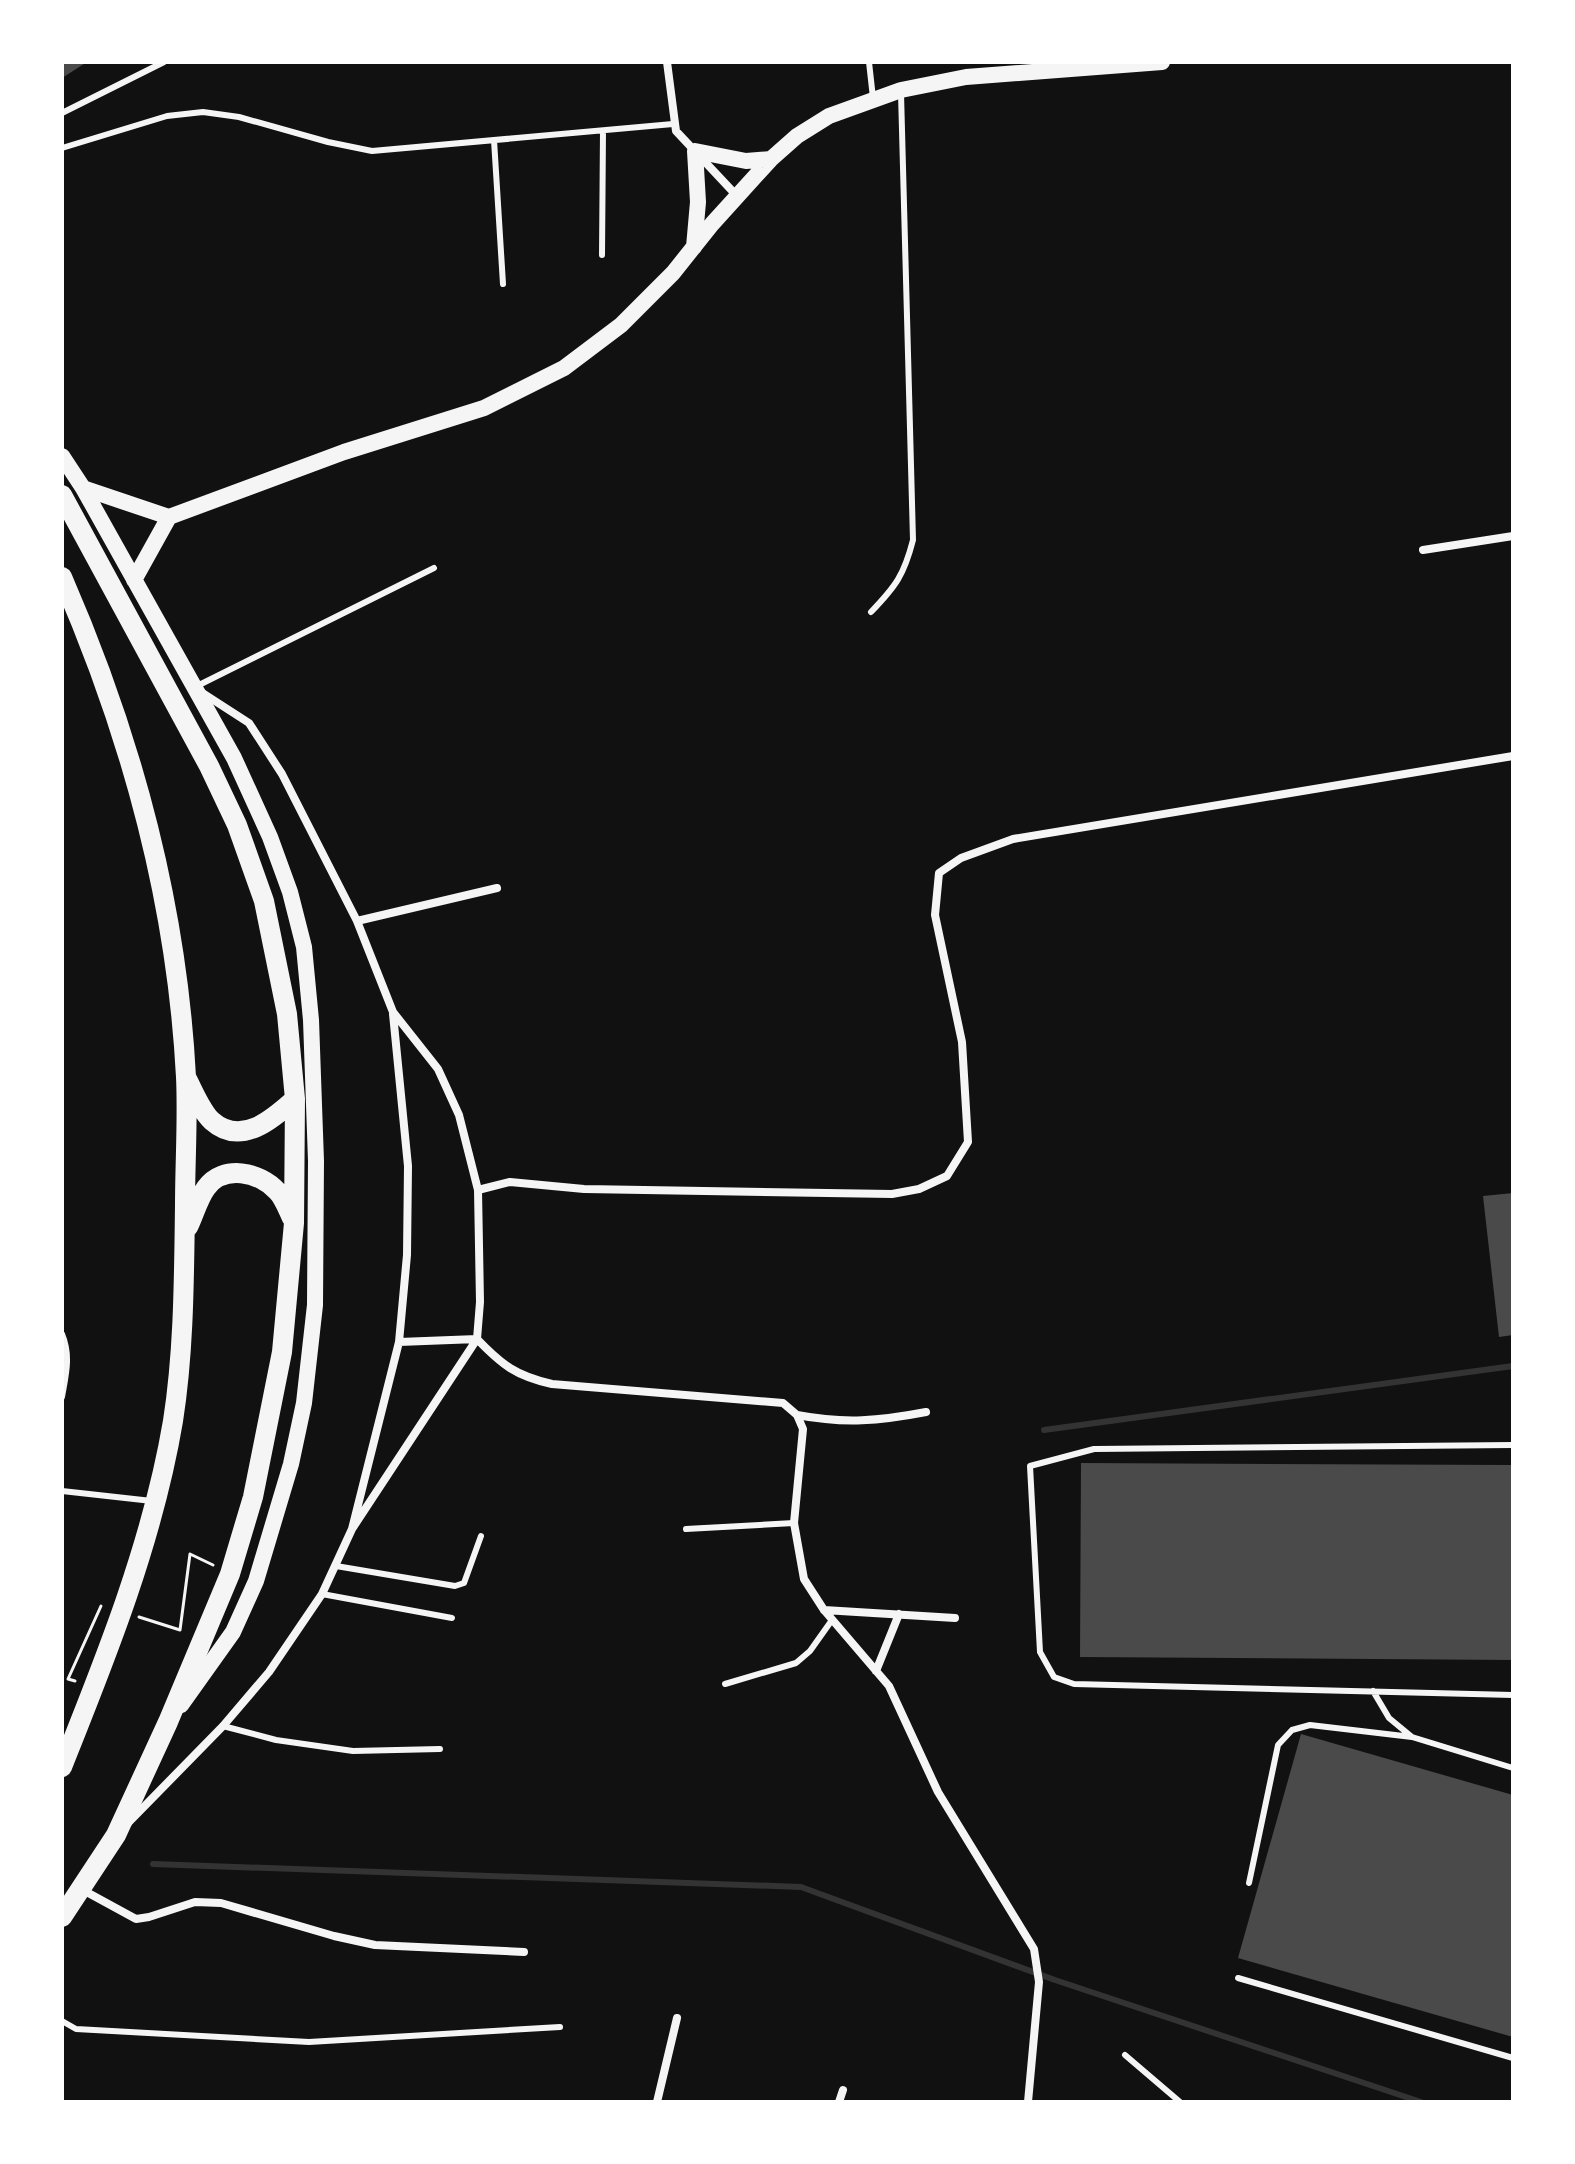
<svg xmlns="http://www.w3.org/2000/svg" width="1575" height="2164" font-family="'Golos Text',sans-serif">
  <rect width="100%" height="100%" fill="#111"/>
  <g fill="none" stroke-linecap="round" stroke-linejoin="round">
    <path stroke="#333" stroke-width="6" d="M 1044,1430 L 1513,1366
      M 153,1864 L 801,1887 L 1055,1980 L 1421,2102"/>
  </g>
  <path fill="#4a4a4a" d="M 62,62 L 87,62 L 62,78 Z
    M 1513,1193 L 1513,1335 L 1499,1337 L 1483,1196 Z
    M 1081,1463 L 1513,1465 L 1513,1660 L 1080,1657 Z
    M 1301,1734 L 1513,1795 L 1513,2037 L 1238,1958 Z"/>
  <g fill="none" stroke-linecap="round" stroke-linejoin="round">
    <path stroke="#f5f5f5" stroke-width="3" d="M 139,1617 L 180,1630 L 190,1554 L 213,1565
      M 75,1681 L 68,1679 L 101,1606"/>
    <path stroke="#f5f5f5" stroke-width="6" d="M 869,62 L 873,98
      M 62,113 L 164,62
      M 494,140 L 503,284
      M 62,148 L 167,116 L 203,112 L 239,117 L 328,142 L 372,151 L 673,124
      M 602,255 L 603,131
      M 871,612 C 896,586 904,575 913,540 L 901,93
      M 197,686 L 434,568
      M 62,1334 C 71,1356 66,1374 62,1397
      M 1513,1445 L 1094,1449 L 1030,1466 L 1040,1652 L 1054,1677 L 1074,1684 L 1513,1695
      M 62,1491 L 152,1501
      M 686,1529 L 794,1523
      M 336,1566 L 455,1586 L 464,1583 L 481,1536
      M 322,1594 L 452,1618
      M 725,1684 L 796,1663 L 810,1651 L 832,1620
      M 1373,1691 L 1389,1718 L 1412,1737 L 1513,1768
      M 223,1726 L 276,1740 L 353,1751 L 440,1749
      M 1249,1883 L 1278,1745 L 1292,1730 L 1310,1725 L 1412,1737
      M 1238,1978 L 1513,2058
      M 62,2021 L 76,2029 L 309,2042 L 560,2027
      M 1125,2055 L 1180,2102"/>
    <path stroke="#f5f5f5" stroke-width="8" d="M 667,62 L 676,131 L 737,196
      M 1423,550 L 1513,536
      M 201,692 L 249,723 L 282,774 L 357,921 L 393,1012 L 438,1069 L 459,1115 L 478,1190 L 480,1302 L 477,1339 L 352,1529
      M 357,921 L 497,888
      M 478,1190 L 510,1182 L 584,1189 L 892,1194 L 919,1189 L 947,1176 L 968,1142 L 962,1042 L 935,915 L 939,873 L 961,858 L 1013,839 L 1513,756
      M 399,1342 L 477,1339 C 502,1365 516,1376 552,1384 L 783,1403 L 797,1415 L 803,1429 L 794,1523 L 804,1579 L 824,1610 L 889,1686 L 938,1792 L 1034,1949 L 1039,1982 L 1028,2102
      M 797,1415 C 845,1424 879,1421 926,1412
      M 824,1610 L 955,1618
      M 876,1671 L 899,1614
      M 128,1823 L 223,1726 L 269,1672 L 322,1594 L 352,1529 L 399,1342 L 407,1255 L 408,1166 L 393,1014
      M 81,1889 L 136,1919 L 149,1917 L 195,1902 L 221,1903 L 334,1936 L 375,1945 L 524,1952
      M 657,2102 L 677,2018
      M 839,2102 L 843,2090"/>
    <path stroke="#f5f5f5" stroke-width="16" d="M 694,247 L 698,202 L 695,151 L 746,161 L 771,159
      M 62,456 L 83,488 L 169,517 L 344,452 L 484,408 L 564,368 L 621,325 L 673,273 L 712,224 L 771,159 L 797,136 L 829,116 L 901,90 L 966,77 L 1162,62
      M 83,488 L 234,758 L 270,837 L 290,892 L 304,947 L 311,1020 L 316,1161 L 315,1305 L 304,1403 L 291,1464 L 256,1581 L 233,1632 L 181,1705
      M 134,580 L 169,517"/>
    <path stroke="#f5f5f5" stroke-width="20" d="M 62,495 L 209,766 L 237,825 L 264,901 L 287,1014 L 295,1099 L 294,1223 L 282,1352 L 253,1497 L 230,1574 L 168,1722 L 116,1835 L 62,1917
      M 62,577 C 131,735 177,904 186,1077 C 188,1119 185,1163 185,1206 C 184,1277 184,1351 173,1421 C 153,1540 107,1655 62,1767
      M 186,1077 C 193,1090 201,1111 212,1121 C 241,1147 273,1119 295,1099
      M 188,1227 C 194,1215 198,1199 206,1188 C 223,1164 260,1172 277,1191 C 284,1198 288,1210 292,1218"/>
  </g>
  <rect width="1575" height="2164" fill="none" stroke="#ffffff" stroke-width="128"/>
</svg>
